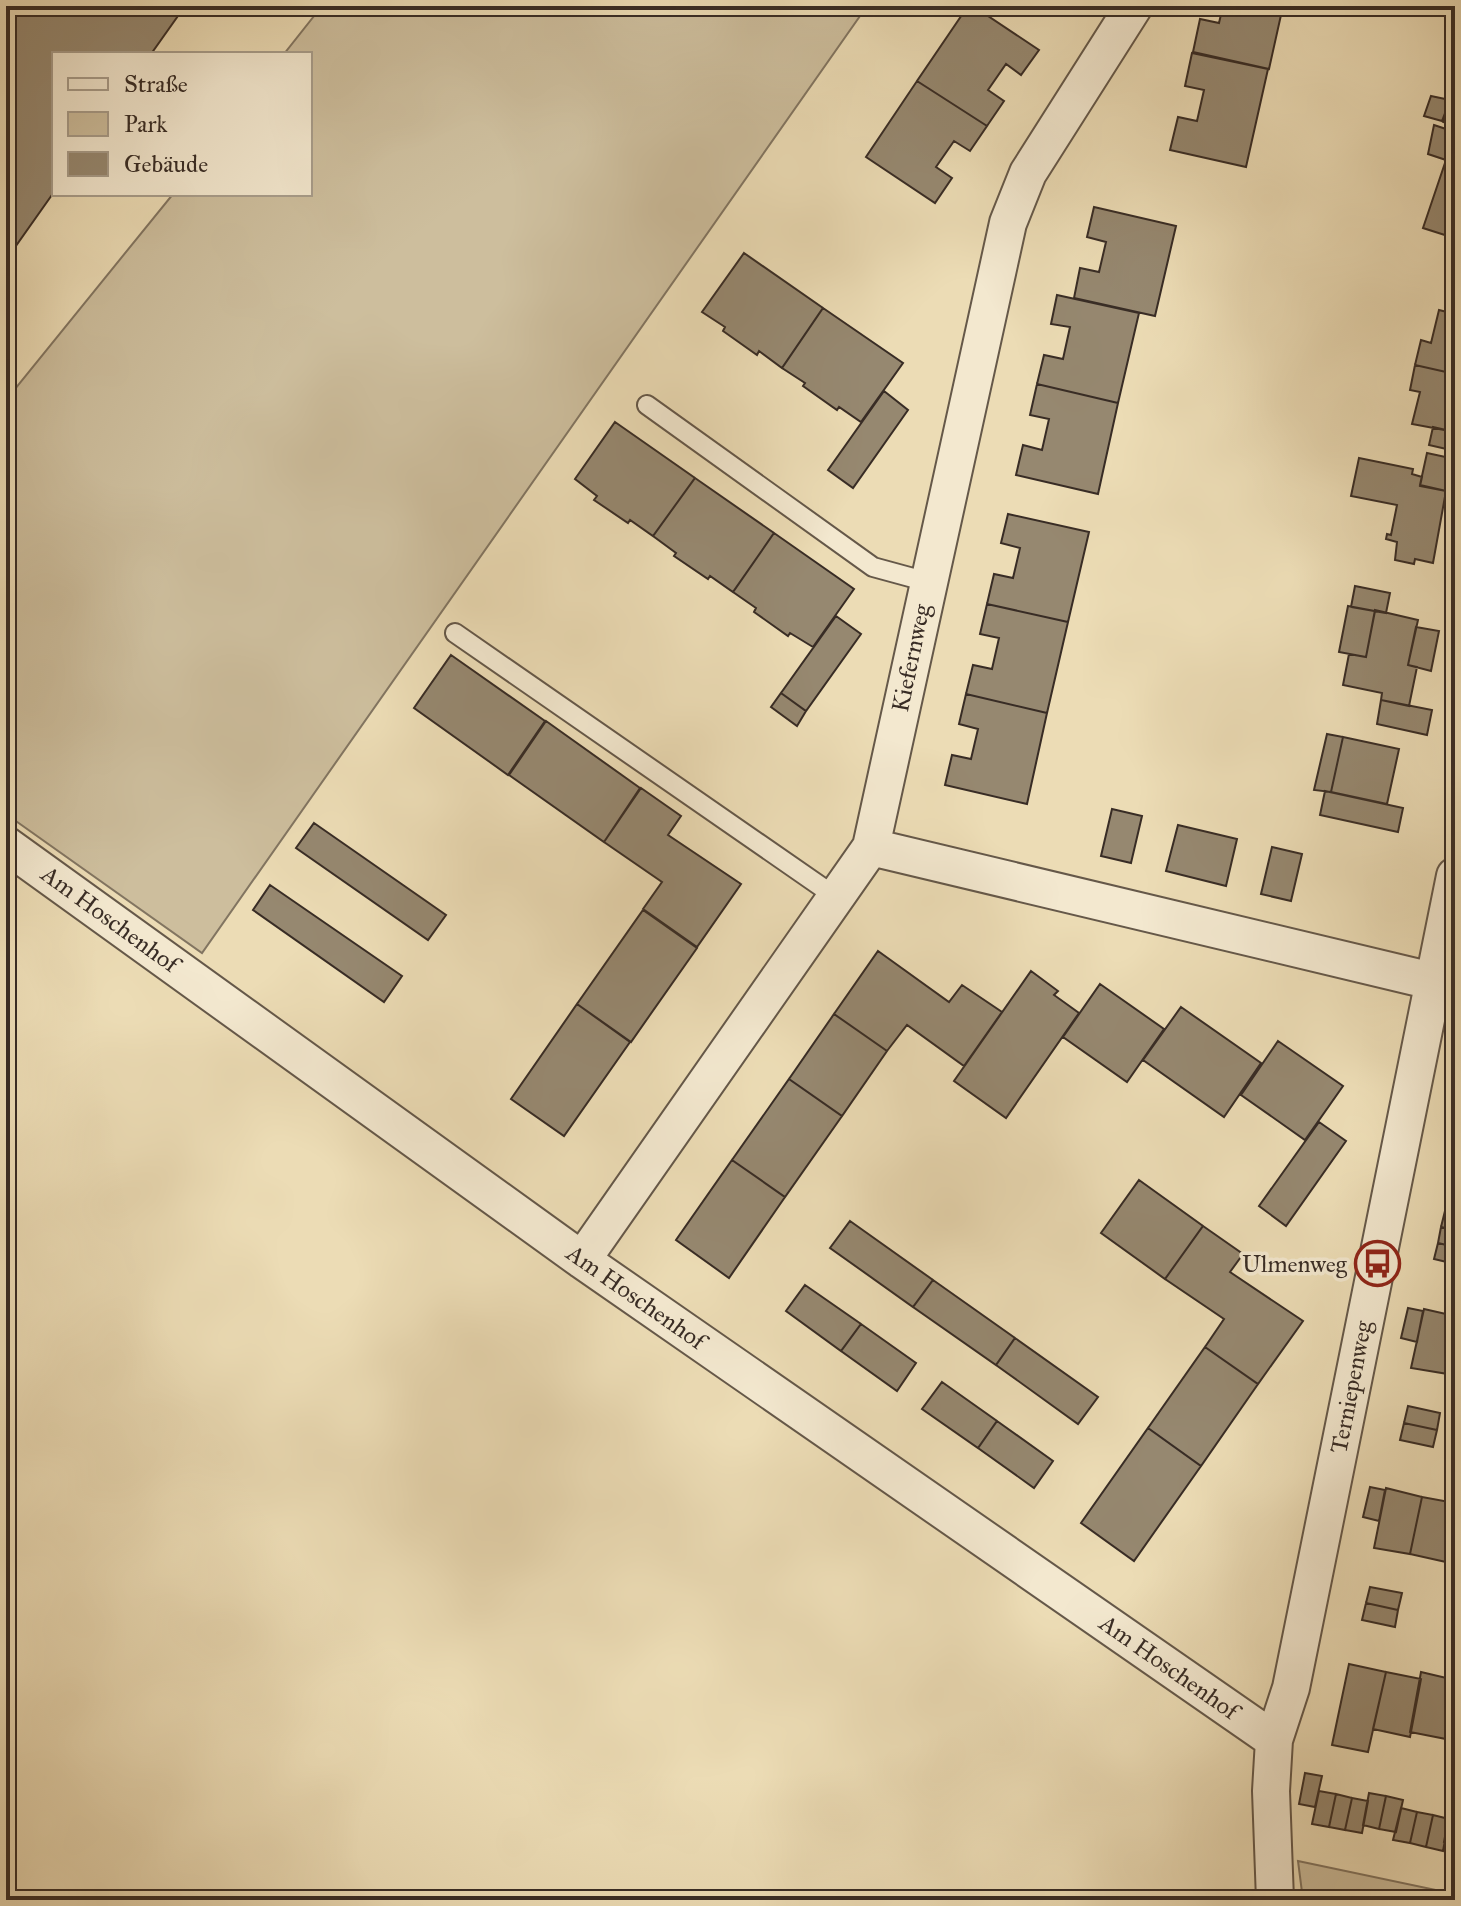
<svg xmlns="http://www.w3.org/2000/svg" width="1461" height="1906" font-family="'IM FELL Great Primer',serif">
  <rect width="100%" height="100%" fill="#ecdcb5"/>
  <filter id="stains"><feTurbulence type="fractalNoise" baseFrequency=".0025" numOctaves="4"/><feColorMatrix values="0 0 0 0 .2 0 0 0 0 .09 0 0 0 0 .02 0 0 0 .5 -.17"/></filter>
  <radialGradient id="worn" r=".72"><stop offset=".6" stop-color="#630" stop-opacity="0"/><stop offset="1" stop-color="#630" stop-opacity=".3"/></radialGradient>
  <path fill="#cdbe9d" stroke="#827561" stroke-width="2" d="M 322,6 L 867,6 L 202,953 L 6,814 L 6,544 L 10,538 L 6,534 L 6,400 L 173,194 L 310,194 L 310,54 L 284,54 Z
    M 1298,1861 L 1455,1894 L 1455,1900 L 1303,1900 Z"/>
  <path fill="#968870" stroke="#382c25" stroke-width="2" d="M 6,6 L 185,6 L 151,54 L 54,54 L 54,192 L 6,260 Z
    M 968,6 L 973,6 L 1039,50 L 1021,75 L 1006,64 L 988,90 L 1004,101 L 987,126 L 917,81 Z
    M 1223,6 L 1283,6 L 1269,69 L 1193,52 L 1200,19 L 1219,23 Z
    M 1192,53 L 1268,69 L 1246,167 L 1170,150 L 1178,117 L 1197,121 L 1204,90 L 1185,86 Z
    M 917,81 L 987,126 L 970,151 L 954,141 L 936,167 L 952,178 L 935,203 L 866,157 Z
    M 1431,96 L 1450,100 L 1442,121 L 1424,116 Z
    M 1451,100 L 1455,102 L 1455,126 L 1443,122 Z
    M 1434,125 L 1455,132 L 1455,163 L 1428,154 Z
    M 1446,160 L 1455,163 L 1455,227 L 1451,237 L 1423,228 Z
    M 1094,207 L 1176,226 L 1155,316 L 1074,298 L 1080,268 L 1099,272 L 1106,242 L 1087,237 Z
    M 744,253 L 823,308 L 782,368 L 759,351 L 757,355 L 723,331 L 725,327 L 702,312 Z
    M 1057,295 L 1139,313 L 1118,403 L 1037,384 L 1044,355 L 1063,359 L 1070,327 L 1051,324 Z
    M 823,308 L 903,363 L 861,422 L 839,407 L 837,410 L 803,386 L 805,383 L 782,368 Z
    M 1439,310 L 1455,314 L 1455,374 L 1415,365 L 1421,340 L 1431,343 Z
    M 1415,365 L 1455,374 L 1455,410 L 1450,431 L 1412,424 L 1420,392 L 1410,390 Z
    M 1037,384 L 1118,403 L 1098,494 L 1016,475 L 1023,445 L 1042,450 L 1049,419 L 1030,415 Z
    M 884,391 L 908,410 L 853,488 L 828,470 Z
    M 615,422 L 695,478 L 653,536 L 630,520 L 628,523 L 594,500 L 597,496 L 575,479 Z
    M 1433,427 L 1455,432 L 1455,451 L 1429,445 Z
    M 1427,453 L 1455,459 L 1455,493 L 1420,485 Z
    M 1359,458 L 1413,469 L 1412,474 L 1422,477 L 1420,486 L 1446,491 L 1433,563 L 1415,559 L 1414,564 L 1395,560 L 1397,542 L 1386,539 L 1387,534 L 1391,535 L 1397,505 L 1351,496 Z
    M 695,478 L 774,533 L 733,592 L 710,576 L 708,579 L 674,556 L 676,553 L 653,536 Z
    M 1008,514 L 1089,532 L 1068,622 L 987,604 L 994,574 L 1013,578 L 1020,548 L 1001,543 Z
    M 774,533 L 854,589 L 813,647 L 790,633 L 788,636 L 754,612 L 756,608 L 733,592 Z
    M 1355,586 L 1390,593 L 1386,613 L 1351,607 Z
    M 987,604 L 1068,622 L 1047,713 L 966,694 L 973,665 L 992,669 L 999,638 L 980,634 Z
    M 1348,606 L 1375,611 L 1366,657 L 1339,652 Z
    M 1375,610 L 1418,620 L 1408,665 L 1417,667 L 1409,706 L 1381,700 L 1382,693 L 1343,685 L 1349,654 L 1366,657 Z
    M 836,616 L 861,634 L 806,711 L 781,693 Z
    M 1416,627 L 1439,631 L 1431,671 L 1408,665 Z
    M 451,655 L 545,721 L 508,775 L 414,708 Z
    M 781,693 L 806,711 L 797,726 L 771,707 Z
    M 966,694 L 1047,713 L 1027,804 L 945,785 L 952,755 L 971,759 L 978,729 L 959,724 Z
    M 1381,700 L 1432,710 L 1427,735 L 1377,724 Z
    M 546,721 L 640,788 L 604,842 L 509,775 Z
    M 1327,734 L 1343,737 L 1331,792 L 1314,790 Z
    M 1343,737 L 1399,749 L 1387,804 L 1331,792 Z
    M 641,788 L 681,816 L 668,835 L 741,884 L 697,947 L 643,909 L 662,882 L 604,842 Z
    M 1325,791 L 1403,808 L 1398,832 L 1320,815 Z
    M 1112,809 L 1142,816 L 1131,863 L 1101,856 Z
    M 314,823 L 446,915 L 428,940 L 296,848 Z
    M 1178,825 L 1237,839 L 1226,886 L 1166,871 Z
    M 1272,847 L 1302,854 L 1291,901 L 1261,894 Z
    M 270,885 L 402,976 L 384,1002 L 253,910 Z
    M 643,910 L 697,948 L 631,1042 L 577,1004 Z
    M 878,951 L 949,1002 L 962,985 L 1002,1012 L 964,1066 L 907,1025 L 887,1051 L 834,1014 Z
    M 1031,971 L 1058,991 L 1054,995 L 1079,1013 L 1006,1118 L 954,1081 Z
    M 1100,984 L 1164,1029 L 1127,1082 L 1063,1037 Z
    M 577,1004 L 630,1042 L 564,1136 L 511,1099 Z
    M 1181,1007 L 1261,1063 L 1224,1117 L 1143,1060 Z
    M 834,1014 L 887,1051 L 842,1116 L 789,1079 Z
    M 1278,1041 L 1343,1086 L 1305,1140 L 1241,1095 Z
    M 789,1079 L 842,1116 L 785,1197 L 732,1160 Z
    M 1319,1122 L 1346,1141 L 1286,1226 L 1259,1206 Z
    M 1455,1139 L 1455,1179 L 1451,1180 L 1447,1178 Z
    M 732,1160 L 785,1197 L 729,1278 L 676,1240 Z
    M 1139,1180 L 1203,1226 L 1165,1279 L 1101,1233 Z
    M 1445,1211 L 1455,1213 L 1455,1230 L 1441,1227 Z
    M 850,1221 L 933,1280 L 913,1307 L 830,1248 Z
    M 1203,1226 L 1243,1254 L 1230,1272 L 1303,1321 L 1258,1384 L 1205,1347 L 1224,1319 L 1165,1279 Z
    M 1441,1227 L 1455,1230 L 1455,1247 L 1438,1243 Z
    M 1438,1243 L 1455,1247 L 1455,1264 L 1434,1259 Z
    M 933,1280 L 1015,1338 L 996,1365 L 913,1307 Z
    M 805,1285 L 861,1324 L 841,1351 L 786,1311 Z
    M 1408,1308 L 1423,1311 L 1417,1342 L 1401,1338 Z
    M 1424,1309 L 1455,1316 L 1455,1341 L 1448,1374 L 1411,1368 Z
    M 861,1324 L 916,1363 L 897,1391 L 841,1351 Z
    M 1015,1338 L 1098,1397 L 1078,1424 L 996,1365 Z
    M 1205,1347 L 1258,1384 L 1201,1466 L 1148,1428 Z
    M 942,1382 L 997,1421 L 978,1448 L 922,1409 Z
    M 1408,1406 L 1440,1413 L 1437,1430 L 1404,1423 Z
    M 997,1421 L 1053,1461 L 1034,1488 L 978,1448 Z
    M 1404,1423 L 1437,1430 L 1433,1447 L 1400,1440 Z
    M 1148,1428 L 1201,1466 L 1134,1561 L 1081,1523 Z
    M 1370,1487 L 1385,1490 L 1379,1521 L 1363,1517 Z
    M 1386,1488 L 1422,1497 L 1410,1554 L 1374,1548 Z
    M 1422,1497 L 1455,1503 L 1455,1517 L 1446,1562 L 1410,1554 Z
    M 1455,1517 L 1455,1558 L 1447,1556 Z
    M 1370,1587 L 1402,1593 L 1398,1610 L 1366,1603 Z
    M 1366,1603 L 1398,1610 L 1395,1627 L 1362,1620 Z
    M 1349,1664 L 1386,1672 L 1368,1752 L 1332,1745 Z
    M 1386,1672 L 1421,1679 L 1410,1737 L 1373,1729 Z
    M 1421,1672 L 1455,1680 L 1455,1695 L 1446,1739 L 1410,1732 Z
    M 1455,1695 L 1455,1741 L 1446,1739 Z
    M 1305,1773 L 1322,1776 L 1315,1807 L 1299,1804 Z
    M 1319,1791 L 1336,1794 L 1329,1827 L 1312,1824 Z
    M 1369,1793 L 1386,1796 L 1379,1829 L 1363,1825 Z
    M 1336,1794 L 1352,1798 L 1345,1830 L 1329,1827 Z
    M 1386,1796 L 1403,1800 L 1396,1832 L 1379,1829 Z
    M 1352,1798 L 1368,1801 L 1362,1833 L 1345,1830 Z
    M 1401,1808 L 1417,1812 L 1410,1843 L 1393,1840 Z
    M 1450,1810 L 1455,1811 L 1455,1845 L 1444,1842 Z
    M 1417,1812 L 1433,1815 L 1426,1847 L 1410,1843 Z
    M 1433,1815 L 1449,1819 L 1443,1851 L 1426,1847 Z"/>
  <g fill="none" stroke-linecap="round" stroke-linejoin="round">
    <defs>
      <path id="service" d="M 647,405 L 873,567 L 928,582
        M 455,633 L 836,897"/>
      <path id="minor" d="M 6,845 L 582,1260 L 1274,1740
        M 871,847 L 1432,981 L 1454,994
        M 582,1260 L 871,847 L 1008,223 L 1028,173 L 1134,6
        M 1275,1900 L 1271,1791 L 1274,1740 L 1291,1688 L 1455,876"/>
    </defs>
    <use href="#service" stroke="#655849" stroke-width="22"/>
    <use href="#minor" stroke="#655849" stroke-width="40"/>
    <use href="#service" stroke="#f3e8cf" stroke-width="18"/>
    <use href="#minor" stroke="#f3e8cf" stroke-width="36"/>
  </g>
  <defs>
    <symbol id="bus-ring" viewBox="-11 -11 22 22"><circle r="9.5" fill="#f3e8cf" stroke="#8f2418" stroke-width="1.5"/><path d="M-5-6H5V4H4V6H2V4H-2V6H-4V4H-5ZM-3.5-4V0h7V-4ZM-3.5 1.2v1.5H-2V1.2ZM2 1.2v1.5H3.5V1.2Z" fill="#8f2418"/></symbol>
  </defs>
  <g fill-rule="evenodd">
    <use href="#bus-ring" x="1352" y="1238" width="51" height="51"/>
  </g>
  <g text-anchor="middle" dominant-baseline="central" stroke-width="7" stroke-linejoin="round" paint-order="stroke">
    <g font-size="24" fill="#382c25" stroke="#f3e8cf">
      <text transform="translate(911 658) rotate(-78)">Kiefernweg</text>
      <text transform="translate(110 919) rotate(36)">Am Hoschenhof</text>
      <text transform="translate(636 1297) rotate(35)">Am Hoschenhof</text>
      <text transform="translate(1351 1387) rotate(-79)">Terniepenweg</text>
      <text transform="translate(1169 1667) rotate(35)">Am Hoschenhof</text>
    </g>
    <g font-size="24" fill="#382c25" stroke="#f3e8cf" text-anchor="end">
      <text x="1347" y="1264">Ulmenweg</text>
    </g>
  </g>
  <rect width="1461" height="1906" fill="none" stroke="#ecdcb5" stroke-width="32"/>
  <rect x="8" y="8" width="1445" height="1890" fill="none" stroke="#382c25" stroke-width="4"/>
  <rect x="16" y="16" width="1429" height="1874" fill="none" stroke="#382c25" stroke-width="2"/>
  <rect x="52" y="52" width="260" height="144" fill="#f3e8cf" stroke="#a89d8b" stroke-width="2"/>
  <rect x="68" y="78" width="40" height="12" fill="#f3e8cf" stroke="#a89d8b" stroke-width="2"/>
  <text x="124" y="92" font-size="24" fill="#382c25">Straße</text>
  <rect x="68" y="112" width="40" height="24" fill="#cdbe9d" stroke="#a89d8b" stroke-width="2"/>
  <text x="124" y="132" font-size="24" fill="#382c25">Park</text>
  <rect x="68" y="152" width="40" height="24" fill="#968870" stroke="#a89d8b" stroke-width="2"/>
  <text x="124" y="172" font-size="24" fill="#382c25">Gebäude</text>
  <rect width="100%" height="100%" filter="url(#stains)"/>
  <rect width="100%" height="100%" fill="url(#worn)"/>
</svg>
